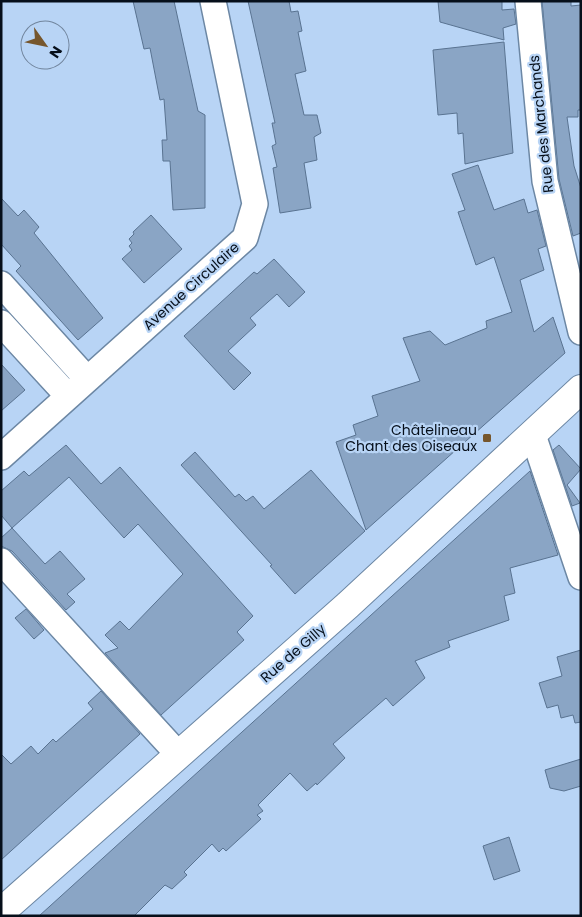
<svg xmlns="http://www.w3.org/2000/svg" width="582" height="917" font-family="Poppins,sans-serif">
  <rect width="100%" height="100%" fill="#b8d4f5"/>
  <path fill="#8aa5c5" stroke="#597391" d="M 133,1 L 174,1 L 198,111 L 205,115 L 205,208 L 173,210 L 170,161 L 163,161 L 162,140 L 167,140 L 164,99 L 160,100 L 150,48 L 144,49 Z
    M 248,1 L 289,1 L 291,12 L 298,11 L 302,31 L 298,32 L 306,71 L 295,74 L 304,115 L 317,115 L 321,133 L 314,137 L 317,160 L 304,163 L 311,208 L 280,213 L 273,168 L 277,167 L 272,146 L 276,144 L 272,123 L 275,123 Z
    M 438,1 L 502,1 L 502,10 L 514,9 L 516,24 L 503,28 L 504,40 L 440,22 Z
    M 542,1 L 571,1 L 571,6 L 581,5 L 581,110 L 578,110 L 578,117 L 567,117 L 574,166 L 581,188 L 581,233 L 573,236 L 559,179 Z
    M 504,42 L 513,153 L 465,164 L 463,133 L 458,134 L 457,113 L 438,115 L 433,50 Z
    M 478,165 L 494,210 L 524,199 L 528,213 L 537,210 L 546,246 L 538,249 L 544,270 L 520,280 L 534,332 L 553,317 L 565,353 L 366,530 L 336,442 L 356,435 L 353,425 L 378,416 L 372,396 L 420,381 L 403,338 L 430,331 L 445,345 L 487,328 L 486,321 L 512,312 L 494,257 L 476,265 L 458,212 L 465,210 L 452,174 Z
    M 1,198 L 18,216 L 24,210 L 39,227 L 34,233 L 103,318 L 78,340 L 16,271 L 21,266 L 1,244 Z
    M 151,215 L 182,249 L 144,283 L 122,259 L 132,250 L 129,246 L 132,243 L 129,239 L 134,234 L 133,232 Z
    M 274,259 L 305,292 L 289,307 L 277,294 L 250,318 L 256,325 L 228,351 L 251,373 L 234,390 L 184,336 L 254,272 L 257,274 Z
    M 1,364 L 25,390 L 1,411 Z
    M 66,445 L 101,484 L 120,467 L 253,616 L 237,632 L 244,640 L 161,715 L 105,653 L 118,648 L 105,635 L 120,621 L 129,630 L 183,574 L 138,524 L 124,538 L 69,477 L 12,528 L 1,515 L 1,491 L 24,471 L 29,476 Z
    M 559,445 L 581,469 L 567,485 L 580,503 L 572,506 L 553,450 Z
    M 195,452 L 235,497 L 239,494 L 246,501 L 253,496 L 264,509 L 311,470 L 365,531 L 295,594 L 270,566 L 272,565 L 181,465 Z
    M 530,471 L 558,555 L 510,568 L 515,593 L 504,596 L 509,620 L 448,641 L 450,647 L 415,661 L 425,678 L 393,706 L 386,698 L 333,744 L 345,758 L 317,785 L 316,783 L 307,791 L 290,773 L 258,805 L 263,811 L 257,815 L 261,819 L 226,851 L 223,848 L 219,852 L 212,844 L 184,872 L 187,875 L 172,889 L 165,885 L 134,916 L 39,916 Z
    M 12,528 L 45,564 L 60,551 L 85,579 L 67,594 L 75,602 L 66,610 L 12,551 L 1,546 L 1,538 Z
    M 26,609 L 44,630 L 34,639 L 15,618 Z
    M 581,650 L 581,722 L 575,723 L 573,715 L 561,718 L 558,705 L 547,708 L 539,683 L 562,676 L 557,657 Z
    M 101,691 L 140,734 L 1,860 L 1,754 L 11,764 L 31,746 L 38,754 L 53,739 L 56,742 L 93,709 L 88,703 Z
    M 581,759 L 581,786 L 564,791 L 550,788 L 545,770 Z
    M 509,837 L 520,871 L 494,880 L 483,846 Z"/>
  <g fill="none" stroke-linecap="round" stroke-linejoin="round">
    <defs>
      <path id="minor" d="M 528,1 L 545,181 L 581,332
        M 1,284 L 87,379
        M 1,323 L 68,396
        M 533,435 L 581,577
        M 1,457 L 245,238 L 255,204 L 213,1
        M 1,561 L 178,754"/>
      <path id="primary" d="M 1,912 L 348,605 L 581,389"/>
    </defs>
    <use href="#minor" stroke="#6c87a4" stroke-width="28"/>
    <use href="#primary" stroke="#6c87a4" stroke-width="30"/>
    <use href="#minor" stroke="#fff" stroke-width="25"/>
    <use href="#primary" stroke="#fff" stroke-width="28"/>
  </g>
  <rect fill="#76562c" stroke="#b8d4f5" stroke-width="2" x="482" y="433" width="10" height="10" rx="2.5"/>
  <g text-anchor="middle" dominant-baseline="central" stroke-width="4.5" stroke-linejoin="round" paint-order="stroke">
    <g font-size="14" fill="#060f1a" stroke="#b8d4f5">
      <text transform="translate(541 124) rotate(-96)">Rue des Marchands</text>
      <text transform="translate(191 286) rotate(-42)">Avenue Circulaire</text>
      <text transform="translate(293 653) rotate(-41)">Rue de Gilly</text>
    </g>
    <g font-size="14" fill="#060f1a" stroke="#b8d4f5" text-anchor="end">
      <text x="477" y="430">Châtelineau<tspan x="477" dy="16">Chant des Oiseaux</tspan></text>
    </g>
  </g>
  <rect width="582" height="917" fill="none" stroke="#060f1a" stroke-width="5"/>
  <g transform="translate(45 45) rotate(123)"><circle r="24" fill="#b8d4f5" stroke="#71859d"/>
  <path d="M0-4L9 19L0 12L-9 19Z" fill="#76562c"/>
  <text y="-8" font-size="14" font-weight="bold" text-anchor="middle" fill="#060f1a">N</text>
  </g>
</svg>
